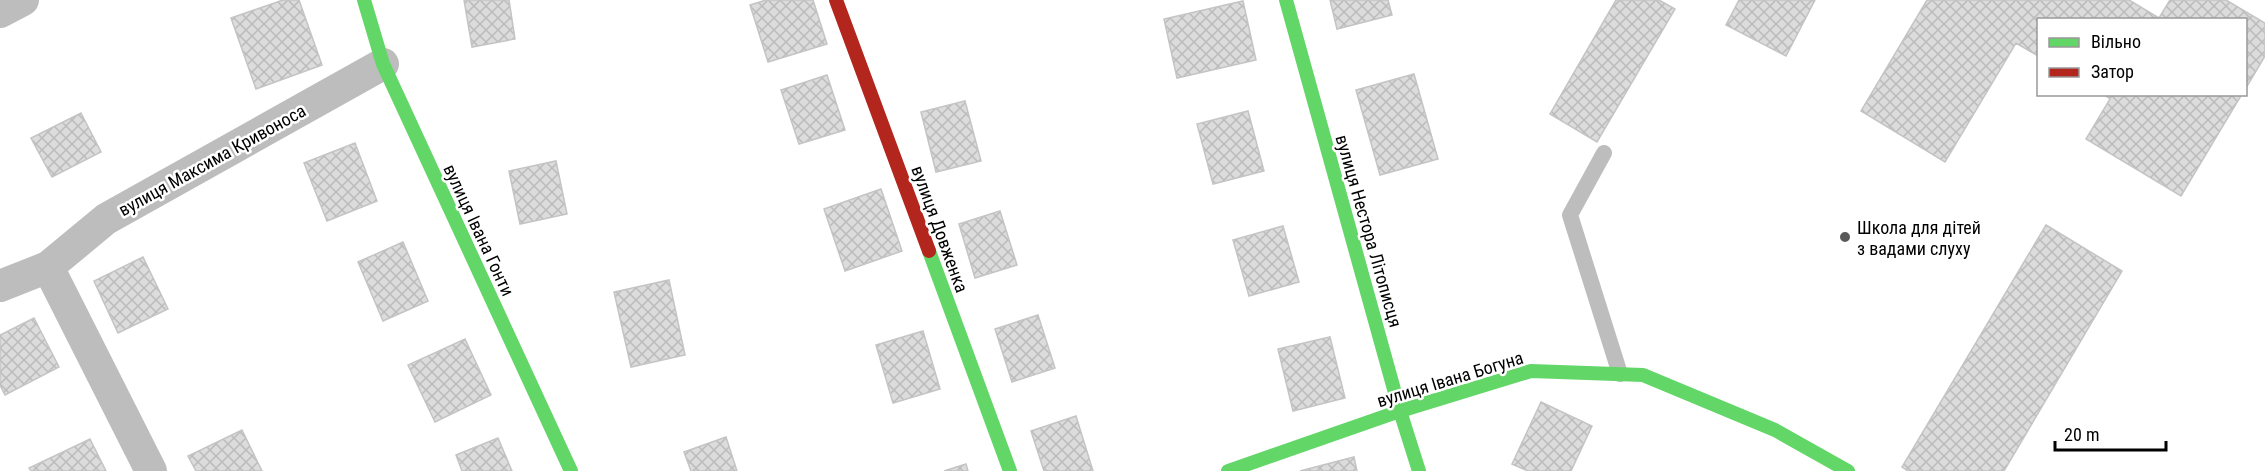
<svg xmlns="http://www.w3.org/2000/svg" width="2265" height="471" font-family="'Roboto Condensed',sans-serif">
  <defs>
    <pattern id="building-cross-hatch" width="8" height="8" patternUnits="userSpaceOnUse" patternTransform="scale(1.5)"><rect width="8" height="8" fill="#dcdcdc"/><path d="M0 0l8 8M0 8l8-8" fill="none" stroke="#bbb"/></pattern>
  </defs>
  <rect width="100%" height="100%" fill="#fff"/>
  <path fill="url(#building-cross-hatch)" stroke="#c4c4c4" stroke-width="1.5" d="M 283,0 L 299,0 L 322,65 L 256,89 L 231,18 Z
    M 464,0 L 509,0 L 515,39 L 472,47 Z
    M 766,0 L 813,0 L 827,44 L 768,62 L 750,5 Z
    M 1330,0 L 1388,0 L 1392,15 L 1337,29 Z
    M 1616,0 L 1659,0 L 1675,9 L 1597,142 L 1550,114 Z
    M 1739,0 L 1815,0 L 1786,56 L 1726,25 Z
    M 1927,0 L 2129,0 L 2159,18 L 2170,0 L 2226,0 L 2265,23 L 2265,56 L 2246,88 L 2246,20 L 2038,20 L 2038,56 L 2016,43 L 1945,162 L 1861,111 Z
    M 1243,1 L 1256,60 L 1177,78 L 1164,19 Z
    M 1414,74 L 1438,159 L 1380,175 L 1356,90 Z
    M 827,75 L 845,130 L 799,144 L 781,90 Z
    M 2103,94 L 2242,94 L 2181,196 L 2086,139 L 2110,99 Z
    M 965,101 L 981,161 L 936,172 L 921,112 Z
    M 1248,111 L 1264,171 L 1213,184 L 1197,124 Z
    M 81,113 L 101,152 L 52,177 L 31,138 Z
    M 355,143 L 377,201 L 327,221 L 304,163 Z
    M 556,161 L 567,214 L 520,224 L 509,171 Z
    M 881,189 L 902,251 L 845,271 L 824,209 Z
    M 1000,211 L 1017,265 L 975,278 L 959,224 Z
    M 2046,225 L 2122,271 L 2004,471 L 1908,471 L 1902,467 Z
    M 1283,226 L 1299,282 L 1249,296 L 1233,240 Z
    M 403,242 L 428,301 L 383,321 L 358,262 Z
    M 143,257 L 168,309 L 118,333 L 94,281 Z
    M 669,280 L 685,355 L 631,367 L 614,292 Z
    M 1038,315 L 1055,368 L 1012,382 L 995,329 Z
    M 34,318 L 59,367 L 5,395 L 0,385 L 0,335 Z
    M 923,331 L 940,389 L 893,403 L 876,345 Z
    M 1330,337 L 1345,398 L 1293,411 L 1278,349 Z
    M 465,339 L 491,395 L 435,422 L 408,365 Z
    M 1541,402 L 1592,426 L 1571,471 L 1528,471 L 1512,464 Z
    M 1076,416 L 1093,471 L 1044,471 L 1031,431 Z
    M 242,430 L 262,471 L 196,471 L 188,456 Z
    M 726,437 L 737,471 L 691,471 L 684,452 Z
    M 498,438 L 512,471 L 462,471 L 456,455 Z
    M 90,439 L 106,471 L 31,471 L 29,468 Z
    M 1354,457 L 1357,471 L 1300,471 Z
    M 966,464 L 968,471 L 944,471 Z"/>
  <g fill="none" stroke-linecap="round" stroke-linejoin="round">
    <path stroke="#bdbdbd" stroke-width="16" d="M 1604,153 L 1570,215 L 1620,374"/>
    <path stroke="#bdbdbd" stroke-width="32" d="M 0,12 L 23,0
      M 48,267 L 151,471
      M 0,286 L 48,267 L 106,219 L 383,64"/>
    <path stroke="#63d668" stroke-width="14" d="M 364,0 L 383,64 L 571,471
      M 1286,0 L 1400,411 L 1419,471
      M 929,251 L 1010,471
      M 1228,471 L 1400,411 L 1531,371 L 1643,375 L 1775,430 L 1848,471"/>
    <path stroke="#b3261e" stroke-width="14" d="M 836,0 L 929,251"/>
  </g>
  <circle fill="#595959" stroke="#fff" stroke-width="2" cx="1845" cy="237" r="6"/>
  <g text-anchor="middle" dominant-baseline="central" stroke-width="5" stroke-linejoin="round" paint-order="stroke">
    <g font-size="18" fill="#000" stroke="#fff">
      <text transform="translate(212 160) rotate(-29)">вулиця Максима Кривоноса</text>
      <text transform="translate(940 229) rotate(70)">вулиця Довженка</text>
      <text transform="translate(479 230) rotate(65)">вулиця Івана Гонти</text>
      <text transform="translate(1369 231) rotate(74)">вулиця Нестора Літописця</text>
      <text transform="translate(1450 379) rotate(-17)">вулиця Івана Богуна</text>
    </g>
    <g font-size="18" fill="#000" stroke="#fff" text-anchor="start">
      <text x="1857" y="227">Школа для дітей<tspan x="1857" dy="21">з вадами слуху</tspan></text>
    </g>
  </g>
  <rect x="2037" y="18" width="210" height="78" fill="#ffffff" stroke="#999999" stroke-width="1.5"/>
  <rect x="2049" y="38" width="30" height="9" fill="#63d668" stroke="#999999" stroke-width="1.5"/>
  <text x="2091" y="48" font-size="18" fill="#000000">Вільно</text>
  <rect x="2049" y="68" width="30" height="9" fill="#b3261e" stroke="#999999" stroke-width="1.5"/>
  <text x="2091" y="78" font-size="18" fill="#000000">Затор</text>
  <path d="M2055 441v9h111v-9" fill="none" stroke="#000000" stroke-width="3"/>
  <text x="2064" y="441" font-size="18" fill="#000000" stroke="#ffffff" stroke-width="4.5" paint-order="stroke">20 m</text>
</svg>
